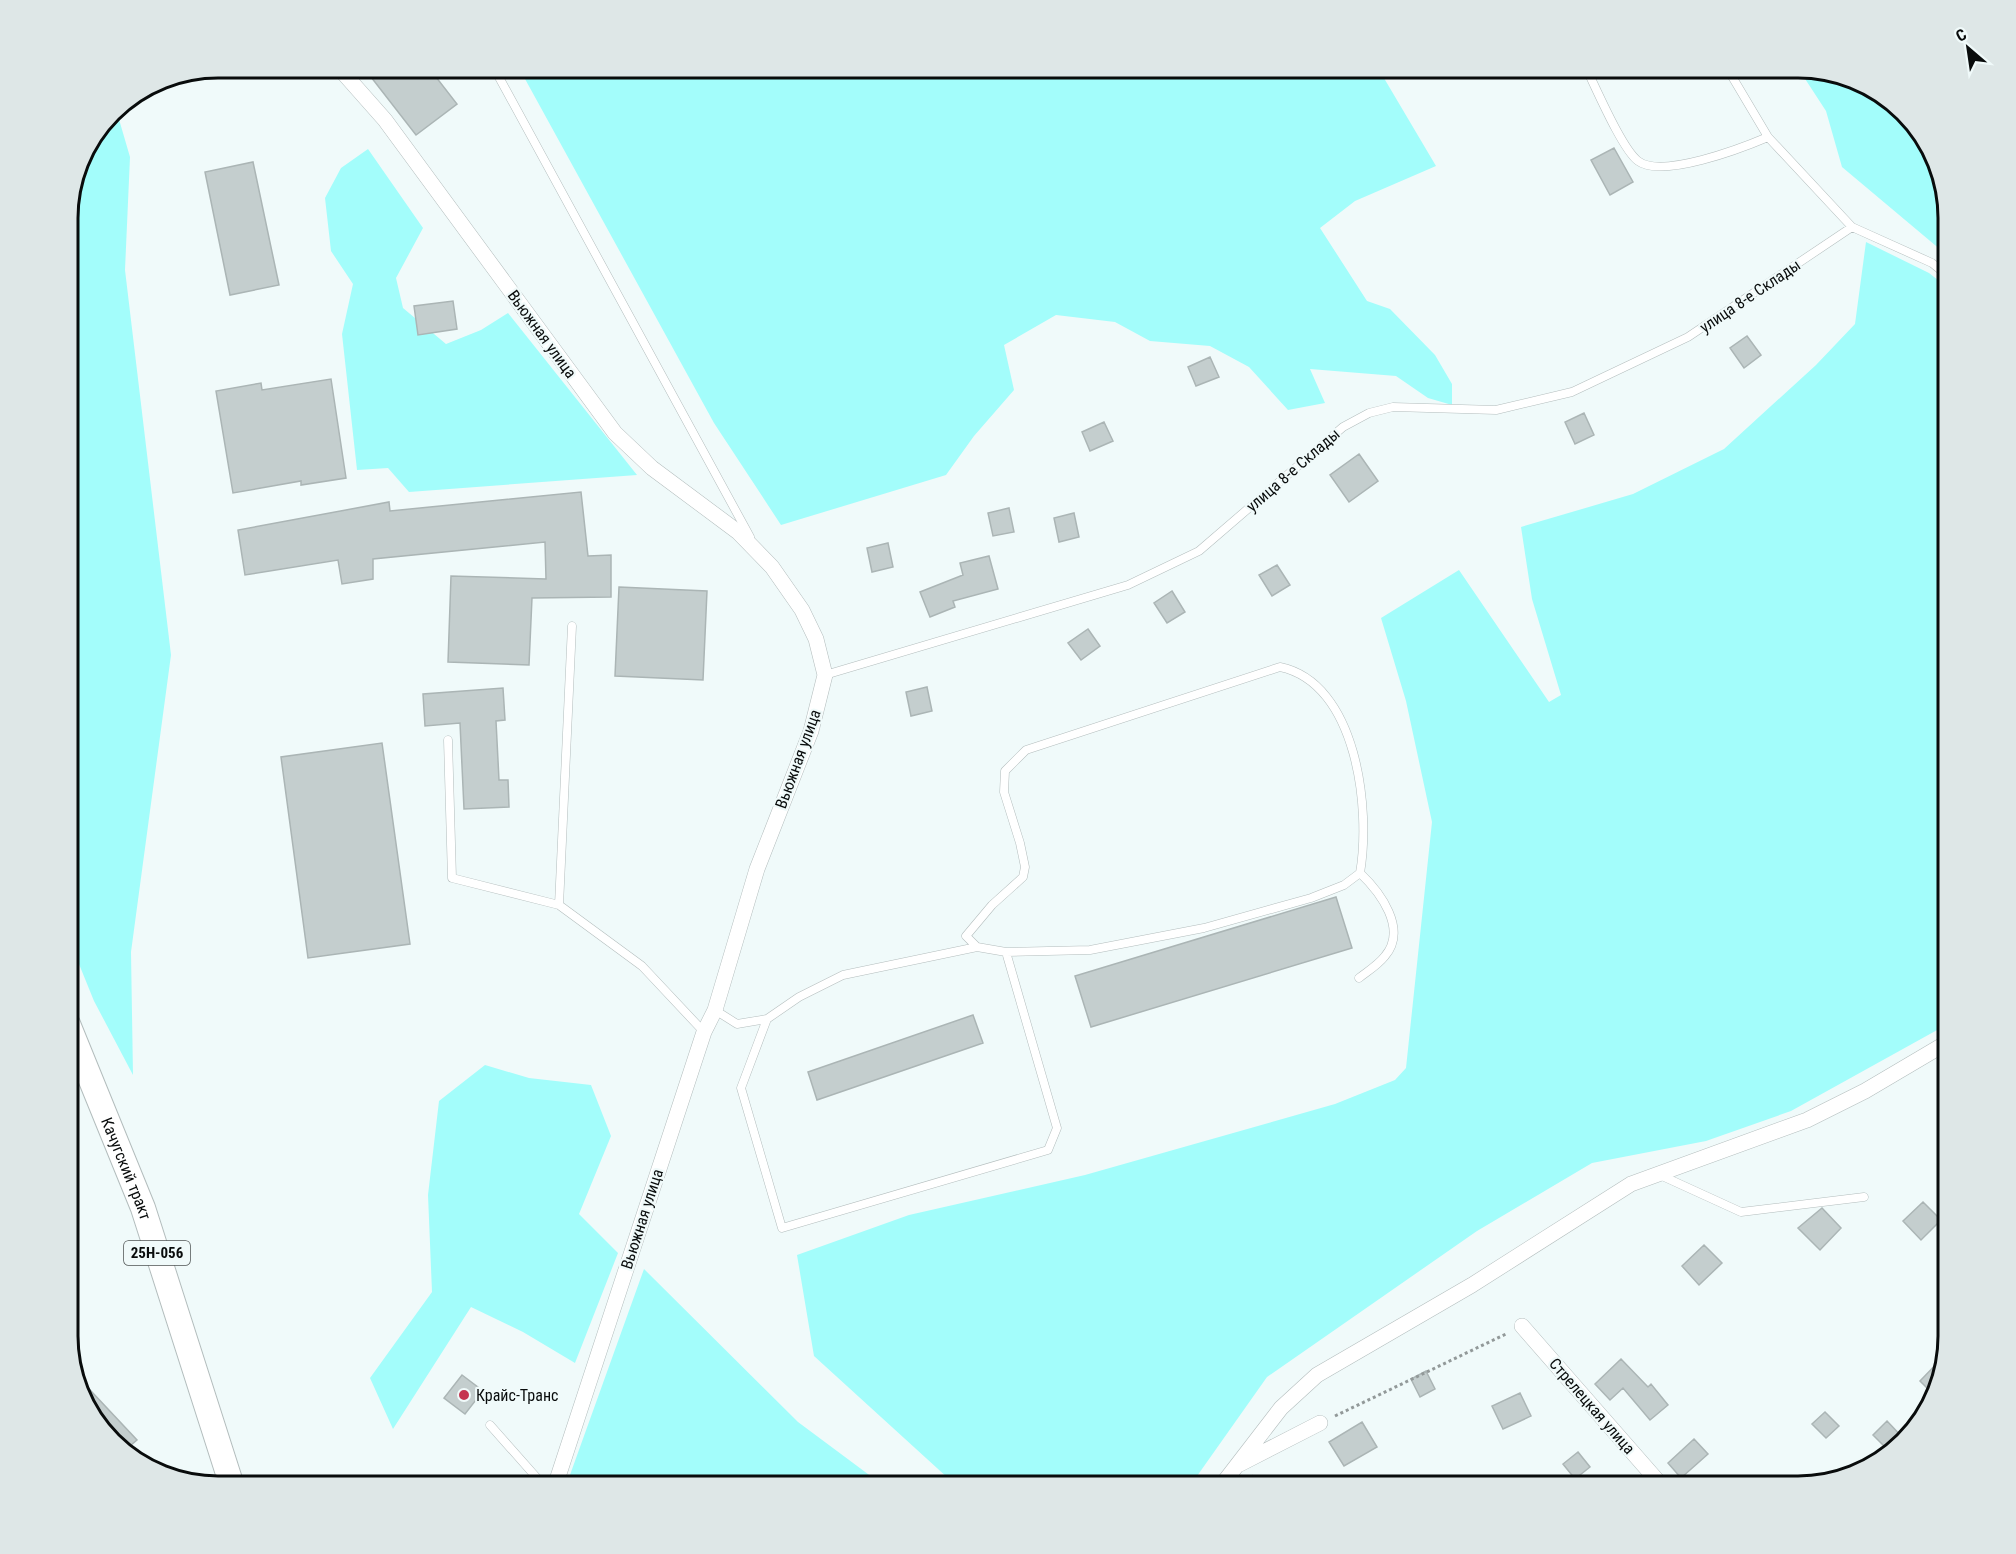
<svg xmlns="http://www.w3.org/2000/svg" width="2016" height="1554" font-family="'Roboto Condensed',sans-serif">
  <rect width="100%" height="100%" fill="#f0fafa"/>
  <path fill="#a3fdfb" d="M 519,68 L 1378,68 L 1436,166 L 1355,201 L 1320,228 L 1367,301 L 1390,309 L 1435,355 L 1452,384 L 1452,405 L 1428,398 L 1396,376 L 1310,369 L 1325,403 L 1288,410 L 1249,367 L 1210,346 L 1150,341 L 1115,322 L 1056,315 L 1004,345 L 1014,390 L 974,436 L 946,475 L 781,525 L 714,423 Z
    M 1798,68 L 1847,76 L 1890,99 L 1933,151 L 1948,217 L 1948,256 L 1842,167 L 1826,111 Z
    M 116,109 L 130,157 L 125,270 L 171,655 L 131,952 L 133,1075 L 94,1001 L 68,937 L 68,208 L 83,151 Z
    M 368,149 L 423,228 L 396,278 L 403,308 L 446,344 L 481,330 L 508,313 L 637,475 L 409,492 L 388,468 L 357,470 L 342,334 L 353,284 L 331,251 L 325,198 L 341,168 Z
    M 1866,242 L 1929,273 L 1948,288 L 1948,1024 L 1791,1111 L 1706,1141 L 1592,1163 L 1477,1231 L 1267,1377 L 1190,1486 L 953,1486 L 949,1479 L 814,1356 L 797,1255 L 909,1215 L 1085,1175 L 1335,1104 L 1395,1080 L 1406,1068 L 1432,822 L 1406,701 L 1381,618 L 1459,570 L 1549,702 L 1561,695 L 1532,599 L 1521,527 L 1633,494 L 1724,449 L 1816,365 L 1855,324 Z
    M 485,1065 L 529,1078 L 591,1085 L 611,1136 L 579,1214 L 618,1253 L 575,1363 L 523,1332 L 471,1307 L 393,1429 L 370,1378 L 432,1292 L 428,1195 L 439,1101 Z
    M 644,1269 L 798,1422 L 884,1486 L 566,1486 Z"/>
  <path fill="#c4cece" stroke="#abb5b5" stroke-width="1.5" d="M 364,68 L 429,68 L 457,104 L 416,135 Z
    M 1614,148 L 1633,182 L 1610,195 L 1591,160 Z
    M 253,162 L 279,285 L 230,295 L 205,172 Z
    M 453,301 L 457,329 L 418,335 L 414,306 Z
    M 1747,336 L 1761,355 L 1744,368 L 1730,348 Z
    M 1210,357 L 1219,377 L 1196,386 L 1188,367 Z
    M 331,379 L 346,478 L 301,485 L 301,481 L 233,493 L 216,391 L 261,383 L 262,390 Z
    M 1584,413 L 1594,435 L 1575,444 L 1565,422 Z
    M 1104,422 L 1113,441 L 1090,451 L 1082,432 Z
    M 1359,454 L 1378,481 L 1349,502 L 1330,475 Z
    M 581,492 L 588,556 L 611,555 L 611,597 L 532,598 L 529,665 L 448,662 L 451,576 L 546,579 L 545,542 L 373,559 L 373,579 L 342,584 L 338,560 L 245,575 L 238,530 L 389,502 L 390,511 Z
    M 1009,508 L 1014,532 L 993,536 L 988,513 Z
    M 1074,513 L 1079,537 L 1059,542 L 1054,518 Z
    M 888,543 L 893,567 L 872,572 L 867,548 Z
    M 989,556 L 998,589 L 953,601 L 955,607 L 930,617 L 920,592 L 963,575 L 960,563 Z
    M 1277,565 L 1290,585 L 1272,596 L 1259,575 Z
    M 619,587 L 707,591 L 703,680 L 615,676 Z
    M 1172,591 L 1185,612 L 1167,623 L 1154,603 Z
    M 1088,629 L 1100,646 L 1081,660 L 1068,643 Z
    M 927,687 L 932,711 L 911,716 L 906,692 Z
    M 503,688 L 505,720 L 496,721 L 499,780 L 508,780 L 509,807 L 464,809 L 460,723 L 425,726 L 423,694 Z
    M 382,743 L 410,944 L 308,958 L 281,757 Z
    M 1336,897 L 1352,948 L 1091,1027 L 1075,976 Z
    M 973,1015 L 983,1043 L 817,1100 L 808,1072 Z
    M 1923,1202 L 1941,1220 L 1921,1240 L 1903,1221 Z
    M 1822,1208 L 1841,1228 L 1820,1250 L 1798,1228 Z
    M 1704,1245 L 1722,1263 L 1699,1285 L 1682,1266 Z
    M 1945,1355 L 1940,1385 L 1935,1396 L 1920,1381 Z
    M 1621,1359 L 1648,1387 L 1651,1384 L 1668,1405 L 1650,1420 L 1623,1388 L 1610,1400 L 1595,1384 Z
    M 1426,1371 L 1435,1389 L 1420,1397 L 1411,1379 Z
    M 76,1375 L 137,1440 L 124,1451 L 83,1403 Z
    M 462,1375 L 483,1391 L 465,1414 L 444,1398 Z
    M 1520,1393 L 1531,1416 L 1503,1429 L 1492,1406 Z
    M 1825,1412 L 1839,1426 L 1826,1438 L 1812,1424 Z
    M 1887,1421 L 1904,1439 L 1889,1451 L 1873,1435 Z
    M 1362,1422 L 1377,1447 L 1344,1466 L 1329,1442 Z
    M 1694,1439 L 1708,1454 L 1681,1478 L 1668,1463 Z
    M 1578,1452 L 1590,1467 L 1575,1479 L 1563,1464 Z"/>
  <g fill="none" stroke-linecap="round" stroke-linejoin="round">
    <defs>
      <path id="service" d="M 494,68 L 750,537
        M 1586,68 C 1596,88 1622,149 1638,161 C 1662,179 1742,148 1768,137
        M 1727,68 L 1768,137 L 1852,227 L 1932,263 L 1948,276
        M 572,626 L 559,905 L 642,966 L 704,1032
        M 825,675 L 1128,585 L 1199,551 L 1343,427 L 1369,413 L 1393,407 L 1496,410 L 1572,392 L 1688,337 L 1852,227
        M 448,740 L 452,878 L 559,905
        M 1359,978 C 1368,971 1378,965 1385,956 C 1408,929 1380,892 1360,873
        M 715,1010 L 737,1024 L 767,1019 L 741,1088 L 782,1228 L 1048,1150 L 1057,1128 L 1006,952
        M 767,1019 L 799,997 L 843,975 L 977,947 L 1006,952 L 1090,950 L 1204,928 L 1311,898 L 1344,885 L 1360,873 C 1371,809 1357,683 1280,667 L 1026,750 L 1005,771 L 1004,792 L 1020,843 L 1025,867 L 1023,877 L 992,905 L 966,936 L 977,947
        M 1660,1175 L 1741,1212 L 1864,1197
        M 490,1425 L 544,1486"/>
      <path id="minor" d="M 339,68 L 385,120 L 615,433 L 652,468 L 738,532 L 772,567 L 802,610 L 816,639 L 825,675 L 811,731 L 757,869 L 715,1010 L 704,1032 L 555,1486
        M 1522,1326 L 1662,1486
        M 1240,1464 L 1320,1423
        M 1221,1486 L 1281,1408 L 1317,1375 L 1472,1285 L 1631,1184 L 1807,1120 L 1865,1091 L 1948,1042"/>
      <g id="primary">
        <path id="s1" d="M 68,1024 L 143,1208 L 232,1486"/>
      </g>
    </defs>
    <use href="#service" stroke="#b3bdbd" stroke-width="9"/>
    <use href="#minor" stroke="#b3bdbd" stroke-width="16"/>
    <use href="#primary" stroke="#b3bdbd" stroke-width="26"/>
    <path stroke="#929999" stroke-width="3" stroke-dasharray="3 3" stroke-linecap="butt" d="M 1335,1416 L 1508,1333
      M 1252,1476 L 1271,1486"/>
    <use href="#service" stroke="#fff" stroke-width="8"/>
    <use href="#minor" stroke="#fff" stroke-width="15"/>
    <use href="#primary" stroke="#fff" stroke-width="24"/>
  </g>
  <circle fill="#c53550" stroke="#f0fafa" stroke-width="2" cx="464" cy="1395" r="6"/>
  <g text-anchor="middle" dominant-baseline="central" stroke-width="4.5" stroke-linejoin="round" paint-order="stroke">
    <rect fill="#f0fafa" stroke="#4e5353" stroke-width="1.5" x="124" y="1241" width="66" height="24" rx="4.5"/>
    <g font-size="15" font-weight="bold" fill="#090c0c">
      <text x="157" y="1253">25Н-056</text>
    </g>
    <g font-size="16" fill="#090c0c" stroke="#f0fafa">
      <text transform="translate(1750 296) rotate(-34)">улица 8-е Склады</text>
      <text transform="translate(542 334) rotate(54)">Вьюжная улица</text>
      <text transform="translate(1293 470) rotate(-41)">улица 8-е Склады</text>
      <text transform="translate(798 759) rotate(-70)">Вьюжная улица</text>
      <text stroke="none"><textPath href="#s1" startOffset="156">Качугский тракт</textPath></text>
      <text transform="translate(642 1219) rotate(-72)">Вьюжная улица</text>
      <text transform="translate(1592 1406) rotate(49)">Стрелецкая улица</text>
    </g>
    <g font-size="16" fill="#090c0c" stroke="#f0fafa" text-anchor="start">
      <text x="476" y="1395">Крайс-Транс</text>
    </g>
  </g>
  <path d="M0 0H2016V1554H0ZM218 78H1798A140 140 0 0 1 1938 218V1336A140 140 0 0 1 1798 1476H218A140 140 0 0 1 78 1336V218A140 140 0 0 1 218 78Z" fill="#dee7e7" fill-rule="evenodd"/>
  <path fill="none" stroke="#090c0c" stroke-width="3" d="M218 78H1798A140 140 0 0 1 1938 218V1336A140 140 0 0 1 1798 1476H218A140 140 0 0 1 78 1336V218A140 140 0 0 1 218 78Z"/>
  <g transform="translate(1968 48) rotate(331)" stroke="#f0fafa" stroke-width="4.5" paint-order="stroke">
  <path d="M0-4.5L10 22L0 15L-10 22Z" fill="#090c0c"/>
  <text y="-9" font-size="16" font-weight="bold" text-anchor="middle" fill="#090c0c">С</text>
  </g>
</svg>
